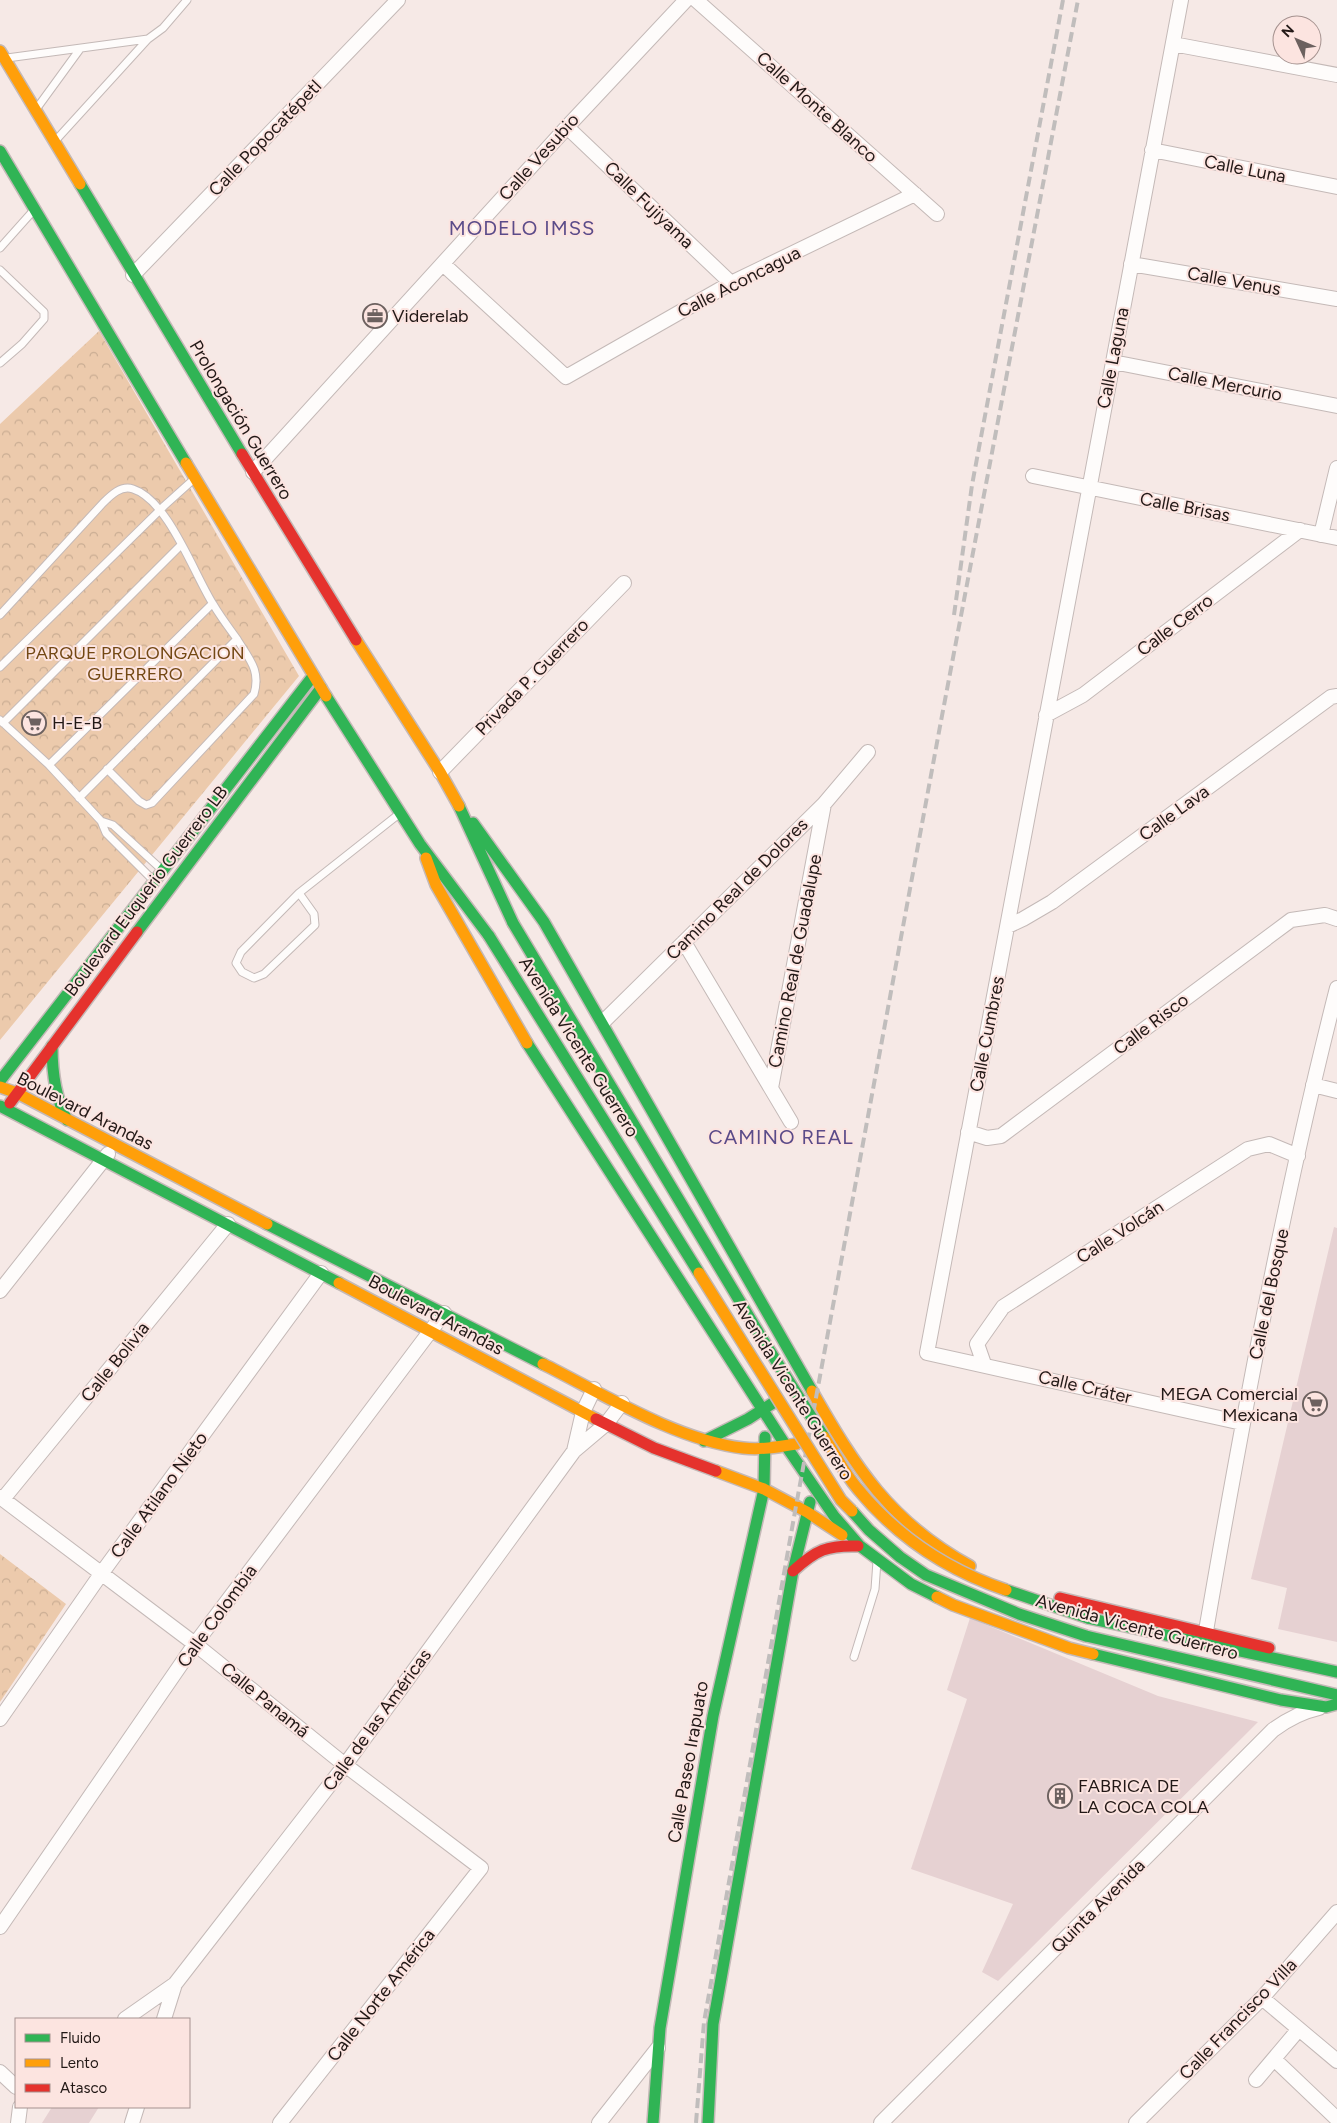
<svg xmlns="http://www.w3.org/2000/svg" width="1337" height="2123" font-family="Figtree,sans-serif">
  <defs>
    <pattern id="forest-crowns" width="20" height="18" patternUnits="userSpaceOnUse" patternTransform="scale(1.25)"><rect width="20" height="18" fill="#eccaac"/><path d="M2 6a3 3 0 1 1 6 0M12 15a3 3 0 1 1 6 0" fill="none" stroke="#caad93"/></pattern>
  </defs>
  <rect width="100%" height="100%" fill="#f6e9e6"/>
  <path fill="url(#forest-crowns)" d="M 99,331 L 299,676 L 0,1040 L 0,424 Z
    M 0,1554 L 66,1604 L 0,1702 Z"/>
  <path fill="#e6d1d2" d="M 1334,1227 L 1337,1228 L 1337,1642 L 1278,1629 L 1287,1588 L 1251,1579 Z
    M 970,1618 L 1158,1696 L 1258,1722 L 998,1981 L 982,1972 L 1013,1904 L 911,1869 L 967,1699 L 947,1690 Z
    M 52,2107 L 99,2107 L 89,2123 L 42,2123 Z"/>
  <g fill="none" stroke-linecap="round" stroke-linejoin="round">
    <defs>
      <path id="lane" d="M 7,58 L 148,39 L 163,28 L 187,0
        M 37,108 L 80,49
        M 56,140 L 148,39
        M 0,248 L 33,211
        M 0,270 L 44,312 L 44,319 L 22,344 L 0,363
        M 0,615 L 103,503 C 111,495 121,485 133,489 C 168,500 194,574 213,604 C 220,616 229,628 237,639 L 79,798
        M 0,667 L 164,506 L 194,479
        M 0,720 L 49,765 L 101,821 L 106,833 L 153,880
        M 3,723 L 181,545
        M 49,765 L 212,604
        M 107,769 L 139,801 L 146,805 L 152,803 L 254,694 C 261,670 249,659 237,639
        M 101,821 L 113,825 L 161,869
        M 299,893 L 314,914 L 315,925 L 264,974 L 254,978 L 242,972 L 236,963 L 241,952 L 299,893 L 399,814
        M 854,1657 L 875,1589 L 877,1561"/>
      <path id="street" d="M 696,0 L 937,214
        M 1181,0 L 927,1353 L 1242,1423
        M 1173,44 L 1337,75
        M 567,127 L 731,283
        M 1152,150 L 1337,187
        M 443,264 L 566,377 L 731,283 L 915,194
        M 1131,264 L 1337,299
        M 133,275 L 398,0
        M 1113,362 L 1337,406
        M 253,472 L 567,127 L 686,0
        M 1033,476 L 1337,538
        M 1321,535 L 1337,468
        M 1046,715 L 1083,695 L 1300,530
        M 440,772 L 624,583
        M 1008,926 L 1023,919 L 1052,902 L 1331,697 L 1337,696
        M 684,942 L 791,1122
        M 603,1022 L 824,804 L 868,752
        M 1313,1085 L 1337,1091
        M 771,1088 L 824,804
        M 968,1132 L 987,1138 L 1001,1136 L 1291,920 L 1325,915 L 1337,919
        M 0,1291 L 108,1154
        M 984,1364 L 977,1344 L 1003,1307 L 1248,1149 L 1269,1144 L 1298,1156
        M 574,1451 L 583,1412 L 594,1389
        M 0,1497 L 195,1644 L 345,1765 L 481,1868 L 280,2123
        M 3,1499 L 228,1224
        M 1206,1631 C 1243,1416 1283,1200 1337,988
        M 0,1719 L 101,1574 L 321,1273
        M 0,1927 L 195,1644 L 444,1313
        M 1262,1998 L 1337,2061
        M 125,2019 L 175,1984 L 345,1765 L 574,1451 L 606,1424 L 622,1403
        M 164,2019 L 175,1984
        M 1274,2059 L 1337,2119
        M 0,2072 L 16,2087
        M 1256,2080 L 1299,2029
        M 18,2123 L 20,2107
        M 132,2123 L 137,2107
        M 599,2123 L 658,2048
        M 881,2123 L 1273,1730 C 1288,1719 1301,1712 1319,1708
        M 1136,2123 L 1262,1998 L 1337,1912"/>
      <path id="fast" d="M 0,151 L 186,463
        M 80,184 L 242,454
        M 326,696 L 420,844 L 489,936
        M 459,806 L 513,923
        M 473,823 L 544,922 L 812,1391
        M 137,932 L 321,688
        M 527,1043 L 786,1446 L 834,1516 L 860,1546 L 911,1584 L 937,1597
        M 52,1046 C 52,1072 55,1097 67,1120
        M 0,1081 L 313,676
        M 0,1106 L 339,1283
        M 267,1224 L 543,1364
        M 704,1441 L 748,1419 L 773,1403
        M 1088,1618 L 1337,1672
        M 1086,1636 L 1337,1695
        M 1093,1654 L 1281,1700 L 1326,1707 L 1337,1704
        M 653,2123 L 660,2028 L 713,1716 L 764,1489 L 765,1437
        M 708,2123 L 713,2024 L 793,1571 L 810,1502"/>
      <path id="slow" d="M 0,51 L 80,184
        M 186,463 L 326,696
        M 356,640 L 440,772 L 459,806
        M 426,858 L 436,885 L 527,1043
        M 0,1087 L 17,1093 L 267,1224
        M 339,1283 L 596,1419
        M 543,1364 C 603,1394 676,1440 743,1448 C 761,1450 778,1447 796,1444
        M 812,1391 C 856,1468 890,1522 970,1566
        M 716,1471 L 764,1489 L 807,1512 L 842,1535
        M 937,1597 L 953,1605 L 1069,1648 L 1093,1654"/>
      <path id="jam" d="M 242,454 L 356,640
        M 10,1103 L 137,932
        M 596,1419 L 654,1448 L 716,1471
        M 793,1571 C 816,1550 827,1545 858,1546
        M 1060,1598 L 1269,1648"/>
    </defs>
    <use href="#lane" stroke="#c4b9b7" stroke-width="9"/>
    <use href="#street" stroke="#c4b9b7" stroke-width="16"/>
    <use href="#fast" stroke="#c4b9b7" stroke-width="14"/>
    <use href="#slow" stroke="#c4b9b7" stroke-width="14"/>
    <use href="#jam" stroke="#c4b9b7" stroke-width="14"/>
    <use href="#lane" stroke="#fefcfb" stroke-width="7"/>
    <use href="#street" stroke="#fefcfb" stroke-width="14"/>
    <use href="#fast" stroke="#30b455" stroke-width="11"/>
    <use href="#slow" stroke="#ff9f0a" stroke-width="11"/>
    <use href="#jam" stroke="#e5322d" stroke-width="11"/>
    <path stroke="#c0bdbc" stroke-width="4" stroke-dasharray="10 5" stroke-linecap="butt" d="M 954,615 L 972,485 L 1063,0
      M 696,2123 L 704,2022 L 796,1506 L 941,721 L 1078,0"/>
    <defs>
      <path id="fast-bridge" d="M 513,923 L 763,1340 L 824,1437
        M 489,936 L 699,1273
        M 852,1511 L 869,1530 L 900,1557 L 926,1575 L 1019,1614 L 1086,1636
        M 1006,1590 L 1088,1618"/>
      <path id="slow-bridge" d="M 699,1273 L 841,1500 L 852,1511
        M 824,1437 C 835,1453 844,1473 857,1488 C 897,1537 947,1570 1006,1590"/>
    </defs>
    <use href="#fast-bridge" stroke="#c3b7b3" stroke-width="14" stroke-linecap="butt"/>
    <use href="#slow-bridge" stroke="#c3b7b3" stroke-width="14" stroke-linecap="butt"/>
    <use href="#fast-bridge" stroke="#30b455" stroke-width="11"/>
    <use href="#slow-bridge" stroke="#ff9f0a" stroke-width="11"/>
  </g>
  <defs>
    <symbol id="office-ring" viewBox="-11 -11 22 22"><circle r="9.5" fill="#fce4e0" stroke="#6c615f" stroke-width="1.5"/><path d="M-6-3h4V-5.5h4V-3h4V5H-6ZM-1-4.5V-3h2v-1.5ZM-6 0V1H6V0Z" fill="#6c615f"/></symbol>
    <symbol id="supermarket-ring" viewBox="-11 -11 22 22"><circle r="9.5" fill="#fce4e0" stroke="#6c615f" stroke-width="1.5"/><path d="M-6-5.5h2.5l.6 2H6L4.5 2H-2.5L-4.4-4H-6ZM-1.5 3.2a1.3 1.3 0 1 0 .1 0ZM3 3.2a1.3 1.3 0 1 0 .1 0Z" fill="#6c615f"/></symbol>
    <symbol id="building-ring" viewBox="-11 -11 22 22"><circle r="9.5" fill="#fce4e0" stroke="#6c615f" stroke-width="1.5"/><path d="M-4-6H4V6H1V3H-1V6H-4ZM-2.5-4.3h1.7v1.8h-1.7ZM.8-4.3h1.7v1.8H.8ZM-2.5-1h1.7V.8h-1.7ZM.8-1h1.7V.8H.8Z" fill="#6c615f"/></symbol>
  </defs>
  <g fill-rule="evenodd">
    <use href="#office-ring" x="361" y="302" width="28" height="28"/>
    <use href="#supermarket-ring" x="20" y="709" width="28" height="28"/>
    <use href="#supermarket-ring" x="1301" y="1390" width="28" height="28"/>
    <use href="#building-ring" x="1046" y="1782" width="28" height="28"/>
  </g>
  <g text-anchor="middle" dominant-baseline="central" stroke-width="4" stroke-linejoin="round" paint-order="stroke">
    <g font-size="18" fill="#221816" stroke="#fce4e0">
      <text transform="translate(817 107) rotate(42)">Calle Monte Blanco</text>
      <text transform="translate(265 138) rotate(-46)">Calle Popocatépetl</text>
      <text transform="translate(539 157) rotate(-48)">Calle Vesubio</text>
      <text transform="translate(1245 169) rotate(11)">Calle Luna</text>
      <text transform="translate(649 205) rotate(44)">Calle Fujiyama</text>
      <text transform="translate(1234 281) rotate(10)">Calle Venus</text>
      <text transform="translate(739 282) rotate(-27)">Calle Aconcagua</text>
      <text transform="translate(1113 358) rotate(-79)">Calle Laguna</text>
      <text transform="translate(1225 384) rotate(11)">Calle Mercurio</text>
      <text transform="translate(241 420) rotate(59)">Prolongación Guerrero</text>
      <text transform="translate(1185 507) rotate(11)">Calle Brisas</text>
      <text transform="translate(1175 625) rotate(-37)">Calle Cerro</text>
      <text transform="translate(532 677) rotate(-46)">Privada P. Guerrero</text>
      <text transform="translate(1174 813) rotate(-36)">Calle Lava</text>
      <text transform="translate(737 889) rotate(-45)">Camino Real de Dolores</text>
      <text transform="translate(146 891) rotate(-53)">Boulevard Euquerio Guerrero LB</text>
      <text transform="translate(795 961) rotate(-79)">Camino Real de Guadalupe</text>
      <text transform="translate(1151 1024) rotate(-37)">Calle Risco</text>
      <text transform="translate(987 1034) rotate(-79)">Calle Cumbres</text>
      <text transform="translate(579 1047) rotate(58)">Avenida Vicente Guerrero</text>
      <text transform="translate(85 1111) rotate(27)">Boulevard Arandas</text>
      <text transform="translate(1120 1232) rotate(-33)">Calle Volcán</text>
      <text transform="translate(1269 1294) rotate(-78)">Calle del Bosque</text>
      <text transform="translate(436 1315) rotate(28)">Boulevard Arandas</text>
      <text transform="translate(115 1362) rotate(-51)">Calle Bolivia</text>
      <text transform="translate(1085 1387) rotate(13)">Calle Cráter</text>
      <text transform="translate(793 1390) rotate(58)">Avenida Vicente Guerrero</text>
      <text transform="translate(159 1495) rotate(-54)">Calle Atilano Nieto</text>
      <text transform="translate(217 1616) rotate(-54)">Calle Colombia</text>
      <text transform="translate(1137 1627) rotate(15)">Avenida Vicente Guerrero</text>
      <text transform="translate(265 1700) rotate(39)">Calle Panamá</text>
      <text transform="translate(377 1720) rotate(-54)">Calle de las Américas</text>
      <text transform="translate(688 1762) rotate(-80)">Calle Paseo Irapuato</text>
      <text transform="translate(1098 1906) rotate(-45)">Quinta Avenida</text>
      <text transform="translate(381 1995) rotate(-52)">Calle Norte América</text>
      <text transform="translate(1238 2019) rotate(-46)">Calle Francisco Villa</text>
    </g>
    <g font-size="18" fill="#221816" stroke="#fce4e0" text-anchor="start">
      <text x="392" y="316">Viderelab</text>
      <text x="52" y="723">H-E-B</text>
      <text x="1298" y="1394" text-anchor="end">MEGA Comercial<tspan x="1298" dy="21">Mexicana</tspan></text>
      <text x="1078" y="1786">FABRICA DE<tspan x="1078" dy="21">LA COCA COLA</tspan></text>
    </g>
    <g font-size="18" fill="#734814" stroke="#fce4e0">
      <text x="135" y="653">PARQUE PROLONGACION<tspan x="135" dy="21">GUERRERO</tspan></text>
    </g>
    <g font-size="20" letter-spacing="1" fill="#5a4b89" stroke="#fce4e0">
      <text x="522" y="228">MODELO IMSS</text>
      <text x="781" y="1137">CAMINO REAL</text>
    </g>
  </g>
  <rect x="15" y="2018" width="175" height="90" fill="#fce4e0" stroke="#a5928f"/>
  <rect x="25" y="2034" width="25" height="8" fill="#30b455" stroke="#a5928f"/>
  <text x="60" y="2043" font-size="15" fill="#221816">Fluido</text>
  <rect x="25" y="2059" width="25" height="8" fill="#ff9f0a" stroke="#a5928f"/>
  <text x="60" y="2068" font-size="15" fill="#221816">Lento</text>
  <rect x="25" y="2084" width="25" height="8" fill="#e5322d" stroke="#a5928f"/>
  <text x="60" y="2093" font-size="15" fill="#221816">Atasco</text>
  <g transform="translate(1297 40) rotate(314)"><circle r="24" fill="#fce4e0" stroke="#a5928f"/>
  <path d="M0-4L9 19L0 12L-9 19Z" fill="#6c615f"/>
  <text y="-8" font-size="14" font-weight="bold" text-anchor="middle" fill="#221816">N</text>
  </g>
</svg>
